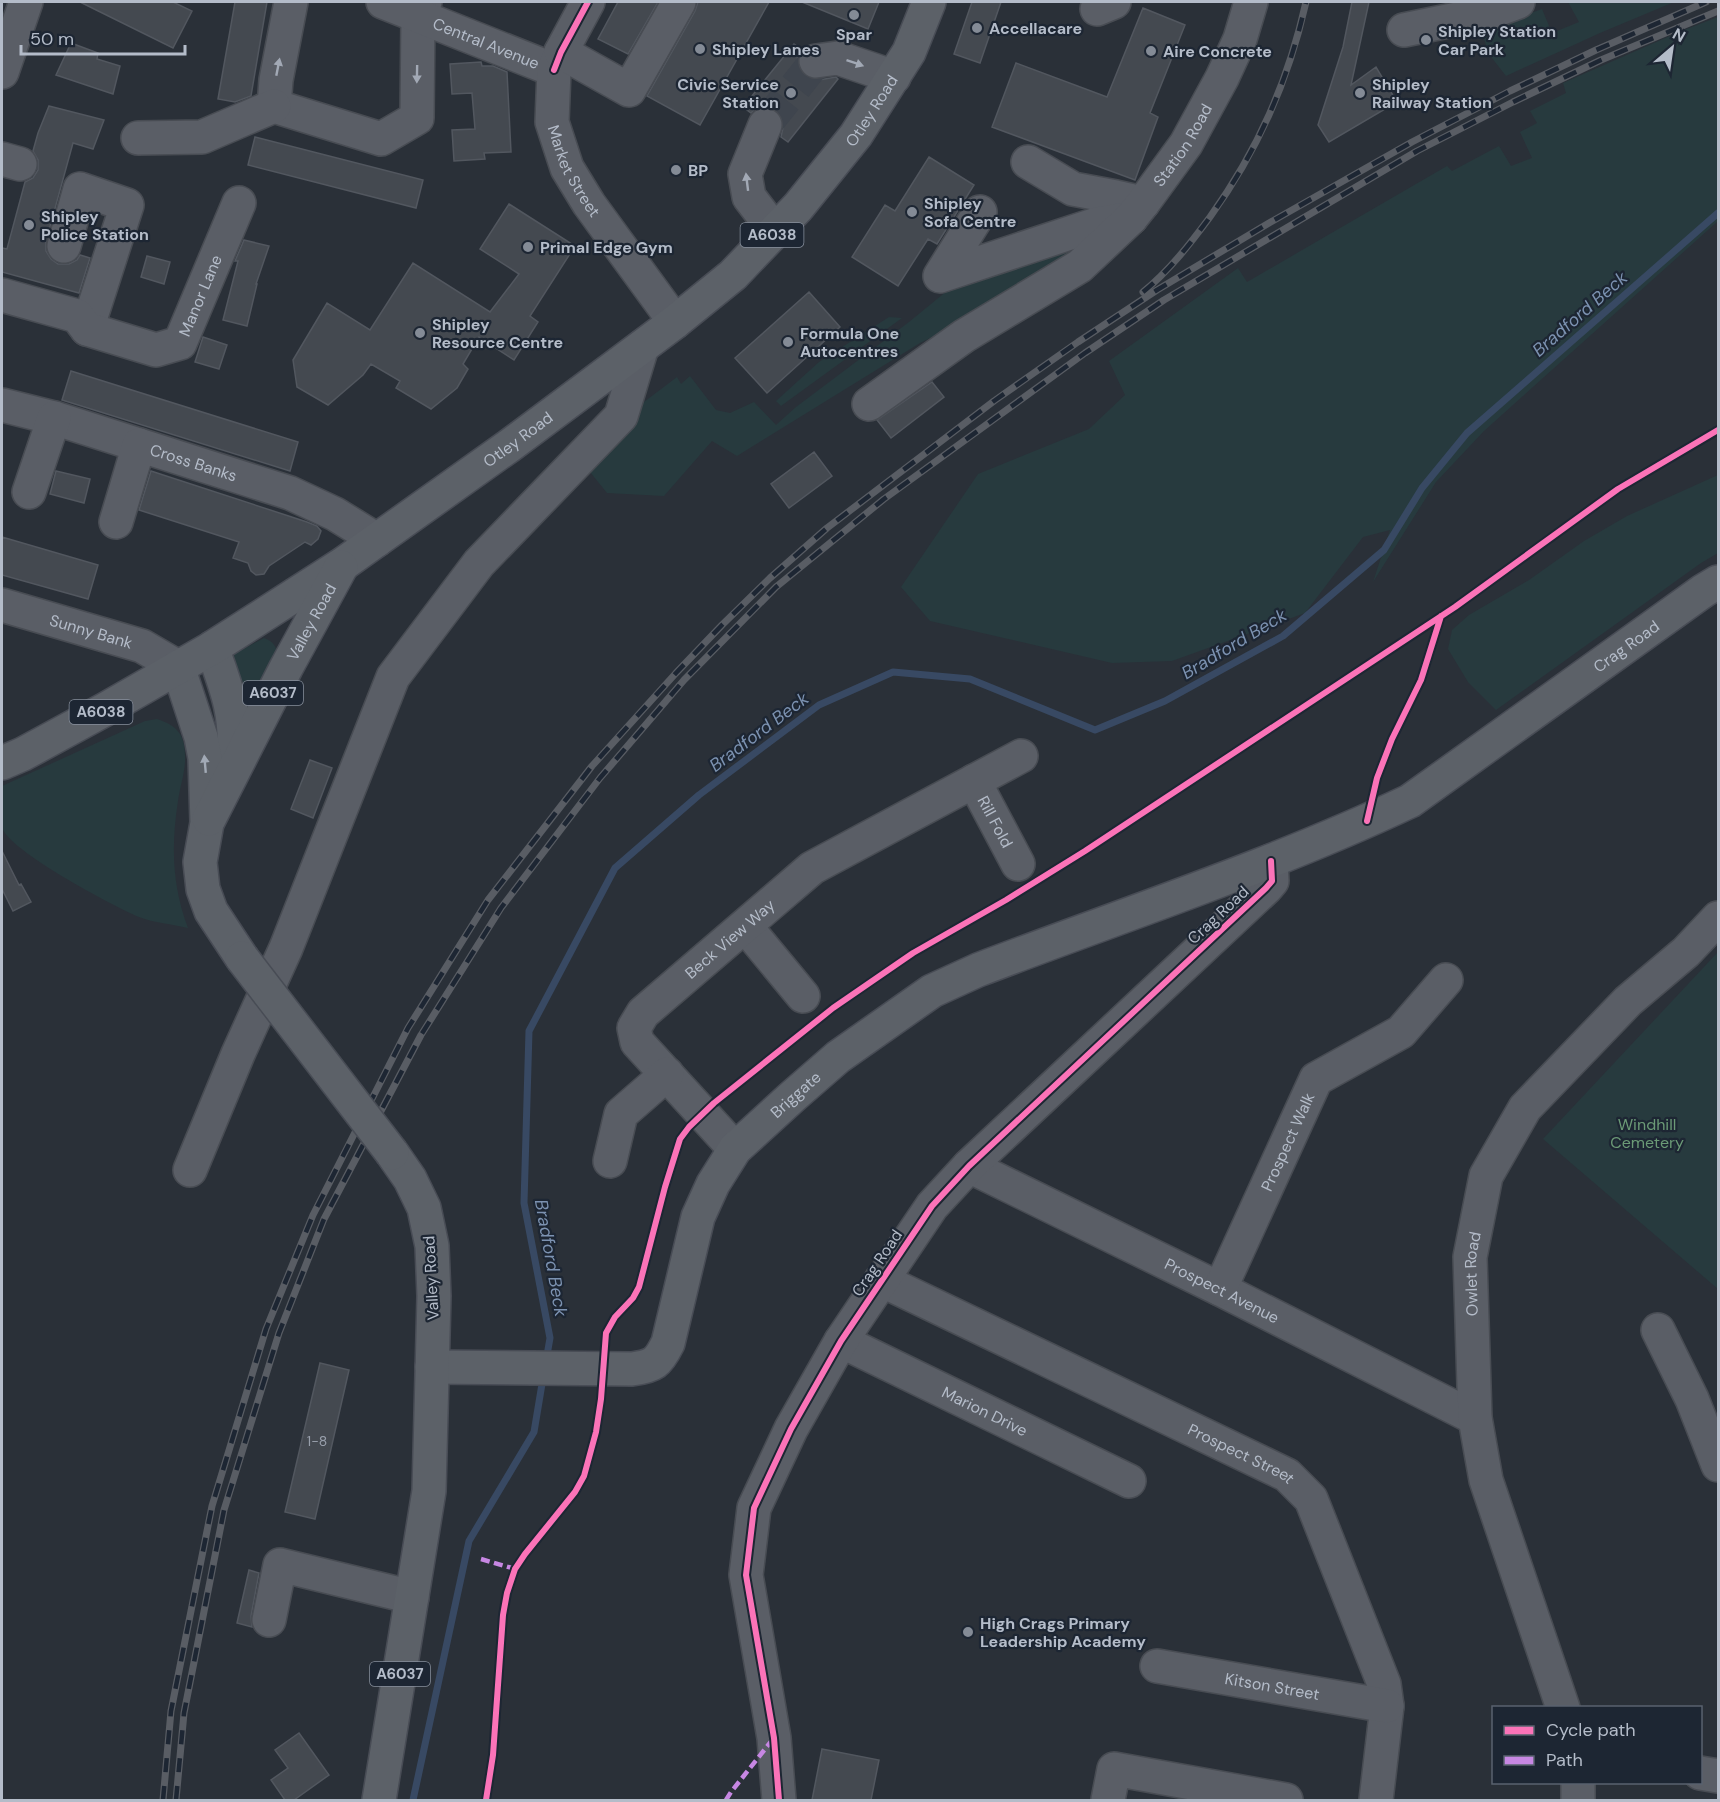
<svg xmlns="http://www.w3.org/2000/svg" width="1720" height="1802" font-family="'DM Sans',sans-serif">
  <rect width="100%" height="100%" fill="#2a3038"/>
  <path fill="#273a3e" d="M 1568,2 L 1674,2 L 1600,33 L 1506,76 L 1488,53 L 1482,31 L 1542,9 L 1552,33 L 1579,22 Z
    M 1718,17 L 1718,221 L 1484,431 L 1436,482 L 1373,582 L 1390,530 L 1363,537 L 1305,613 L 1172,661 L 1112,663 L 930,621 L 901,587 L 978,474 L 1089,429 L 1125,395 L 1109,361 L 1238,268 L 1247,282 L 1447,166 L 1452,171 L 1499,146 L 1511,166 L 1532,158 L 1520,132 L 1537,123 L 1530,111 L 1566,93 L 1563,83 L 1679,32 Z
    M 1098,234 L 1000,304 L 920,343 L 737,456 L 712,441 L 664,496 L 607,493 L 586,467 L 636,408 L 677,377 L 681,384 L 690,376 L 716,410 L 730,413 L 754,402 L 776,425 L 796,407 L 909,322 L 953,286 Z
    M 889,317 L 902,318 L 781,406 L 776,401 L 819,362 Z
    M 1718,475 L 1718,553 L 1701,563 L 1496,710 L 1468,682 L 1448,649 L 1452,630 L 1469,615 L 1529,580 L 1584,541 L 1627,516 Z
    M 264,638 C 274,642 276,646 278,656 L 248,725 L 230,656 Z
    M 157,719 C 176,725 185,734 185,755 C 186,770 180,786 178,801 C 171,846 172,885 188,928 C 172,924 154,923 139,917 C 115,907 7,850 2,827 C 0,816 1,798 2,786 L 145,721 Z
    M 1718,952 L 1718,1289 L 1543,1139 Z"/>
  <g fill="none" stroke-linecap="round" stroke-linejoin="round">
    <path stroke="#384963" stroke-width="7" d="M 546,1361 L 550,1338 L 524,1203 L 529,1031 L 615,868 L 699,795 L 819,705 L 893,672 L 970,679 L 1095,730 L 1165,701 L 1283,636 L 1384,550 L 1422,488 L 1467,433 L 1718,213
      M 413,1800 L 469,1541 L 534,1432 L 543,1378"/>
  </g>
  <path fill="#444950" stroke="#52575f" stroke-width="1.5" d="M 80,2 L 173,2 L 192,11 L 173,48 Z
    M 235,2 L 267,2 L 251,96 L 235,102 L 218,99 Z
    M 618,2 L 658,2 L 628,54 L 598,39 Z
    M 698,2 L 769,2 L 700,125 L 647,96 L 695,11 Z
    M 802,2 L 879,2 L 868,29 Z
    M 972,2 L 1001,2 L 980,63 L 954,54 Z
    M 1352,2 L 1369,2 L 1351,85 L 1376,67 L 1397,102 L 1329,142 L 1318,125 L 1343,47 Z
    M 1143,8 L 1185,25 L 1150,113 L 1158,117 L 1135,180 L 992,127 L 1016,63 L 1107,97 Z
    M 71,43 L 98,53 L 97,59 L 120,66 L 113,94 L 56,75 Z
    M 794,44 L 802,50 L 798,54 L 797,63 L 802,73 L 809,79 L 819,80 L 836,77 L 838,79 L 788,142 L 781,137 L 784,123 L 779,113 L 773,108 L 763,106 L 754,110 L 751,113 L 743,107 Z
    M 481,62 L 482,66 L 493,66 L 507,72 L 511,152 L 484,153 L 485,159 L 454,161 L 452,130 L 475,129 L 472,93 L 452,94 L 450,64 Z
    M 49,106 L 104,120 L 93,149 L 73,143 L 46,241 L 46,251 L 51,259 L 58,264 L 69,264 L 77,260 L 80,255 L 90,258 L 79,293 L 2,272 L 2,248 L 7,249 L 25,182 L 33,178 L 38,170 L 38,160 L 33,151 L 38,133 Z
    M 255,137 L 423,180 L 416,208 L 248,165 Z
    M 929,157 L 974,185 L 937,244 L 928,239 L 898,286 L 852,257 L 885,205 L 895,211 Z
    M 509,204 L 575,246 L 530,316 L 538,322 L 514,360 L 479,337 L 463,364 L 468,369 L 457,388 L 431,409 L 396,388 L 400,381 L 371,364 L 363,375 L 328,405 L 297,387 L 293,360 L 327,303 L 370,330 L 413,263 L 490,312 L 519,274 L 480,249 Z
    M 244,240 L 269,246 L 256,284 L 257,284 L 247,326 L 223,320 L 238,261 L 235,261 Z
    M 147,256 L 170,262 L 164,284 L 141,277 Z
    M 809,292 L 840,327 L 767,393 L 735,358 Z
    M 203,337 L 227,345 L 219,369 L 195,362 Z
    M 71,371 L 298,442 L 290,471 L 62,400 Z
    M 932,382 L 944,397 L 891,438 L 877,420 Z
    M 814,452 L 832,476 L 789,508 L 771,484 Z
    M 56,471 L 90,479 L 84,503 L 50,494 Z
    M 151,471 L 307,522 L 317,526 L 321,531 L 318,539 L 311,545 L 305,542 L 269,566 L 264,574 L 256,575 L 251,571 L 248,563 L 233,558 L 239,542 L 139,510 Z
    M 2,537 L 98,565 L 88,599 L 2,575 Z
    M 310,760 L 332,768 L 313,818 L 291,809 Z
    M 2,851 L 19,885 L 21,884 L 31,902 L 13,911 L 2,889 Z
    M 320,1363 L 349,1370 L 315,1519 L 285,1512 Z
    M 249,1570 L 259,1573 L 251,1616 L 252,1627 L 237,1623 Z
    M 299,1733 L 329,1775 L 294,1800 L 285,1800 L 271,1780 L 288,1768 L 275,1750 Z
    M 822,1749 L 879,1760 L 871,1800 L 812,1800 Z"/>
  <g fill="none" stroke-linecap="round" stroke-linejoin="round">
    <path stroke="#3f454e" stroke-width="33" stroke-dasharray="33 16" stroke-linecap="butt" d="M 765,125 L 816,61"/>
    <defs>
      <g id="minor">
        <path d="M 291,2 L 276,80 L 274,106 L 381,139 L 417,118 L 418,16 L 425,2"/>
        <path id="s1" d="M 383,2 L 554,70"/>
        <path id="s2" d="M 588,2 L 561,52 L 554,70 L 552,122 L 567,168 L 589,204 L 675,322"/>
        <path d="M 1097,9 L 1114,2"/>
        <path d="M 1404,30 L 1491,12 L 1518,2"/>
        <path d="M 561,52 L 629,90 L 679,2"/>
        <path d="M 816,61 L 838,58 L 894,77"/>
        <path d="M 2,72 L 26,2"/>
        <path d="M 765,125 L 745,174 L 749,197 L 775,231"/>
        <path d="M 138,138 L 202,137 L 274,106"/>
        <path d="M 2,159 L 20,164"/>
        <path d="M 1028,162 L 1073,189 L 1116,197 L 1143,203"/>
        <path d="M 980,212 L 940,276 L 1097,224 L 1131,218"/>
        <path d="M 64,246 L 80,189 L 127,205 L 87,329"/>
        <path id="s3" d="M 2,295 L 77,316 L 87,329 L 156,350 L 180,343 L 239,203"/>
        <path id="s4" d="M 869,404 L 964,336 L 1080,266 L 1131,218 L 1143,203 L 1186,144 L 1222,78 L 1240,39 L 1251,2"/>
        <path id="s5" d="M 2,405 L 54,418 L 290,493 L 335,514 L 377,540"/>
        <path d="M 29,492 L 54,418"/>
        <path d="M 116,522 L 139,445"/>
        <path id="s6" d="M 2,605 L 142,646 L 178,667"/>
        <path id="s7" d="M 974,781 L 1018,864"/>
        <path d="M 746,927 L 803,996"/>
        <path id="s8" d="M 735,1149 L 637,1042 L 634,1028 L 643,1013 L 812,868 L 1021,756"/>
        <path d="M 610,1161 L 621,1114 L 667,1074"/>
        <path id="s9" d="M 969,1166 L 1220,1289 L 1475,1418"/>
        <path d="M 190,1170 L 238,1054 L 286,948 L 393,677 L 479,563 L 621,416 L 642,347"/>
        <path id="s10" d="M 881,1280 L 1287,1475 L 1311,1499 L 1384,1684 L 1387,1706 L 1376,1800"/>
        <path id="s11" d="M 1220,1289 L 1316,1079 L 1401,1032 L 1446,980"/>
        <path d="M 1658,1330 L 1692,1399 L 1718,1465"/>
        <path id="s12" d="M 841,1341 L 1129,1481"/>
        <path d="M 269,1620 L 280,1565 L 412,1597"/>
        <path id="s13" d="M 1157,1666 L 1387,1706"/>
        <path id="s14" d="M 1563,1708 L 1486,1480 L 1475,1418 L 1470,1257 L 1486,1176 L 1525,1108 L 1628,1001 L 1686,952 L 1718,918"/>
        <path d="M 1700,1773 L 1718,1776"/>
        <path d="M 1578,1782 L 1578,1800"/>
        <path d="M 779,1800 L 774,1738 L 746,1575 L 754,1508 L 791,1429 L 841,1341 L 932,1206 L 969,1166 L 1266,888 L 1272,881 L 1271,861"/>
        <path d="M 1108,1800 L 1114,1769 L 1286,1800"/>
      </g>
      <g id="major">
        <path d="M 212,648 C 227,689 238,717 233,762"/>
        <path d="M 178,667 L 201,737 L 205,758 L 207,823 L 200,862 L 203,889 L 211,911 L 242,958"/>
        <path id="s15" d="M 2,763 L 23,754 L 104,710 L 212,648 L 343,564 L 509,446 L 675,322 L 733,275 L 798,207 L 856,135 L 909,52 L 929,2"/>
        <path id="s16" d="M 209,819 L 286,668 L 341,567"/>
        <path id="s17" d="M 432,1367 L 632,1369 C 654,1366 658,1363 668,1343 L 698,1217 L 713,1184 L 735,1149 L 792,1097 L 838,1057 L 932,991 L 978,970 C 1122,915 1270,867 1410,801 L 1703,591 L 1718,582"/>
        <path d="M 379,1800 L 429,1491 L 434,1296 L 432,1246 L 424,1208 L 410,1179 L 392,1153"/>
      </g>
    </defs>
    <use href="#minor" stroke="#484c53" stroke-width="36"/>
    <use href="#major" stroke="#484c55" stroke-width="36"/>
    <use href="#minor" stroke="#5a5e66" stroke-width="33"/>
    <use href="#major" stroke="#5c6168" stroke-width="33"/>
    <defs>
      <path id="rail" d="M 1143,292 C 1169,271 1190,244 1210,217 C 1258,150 1288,82 1306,2
        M 163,1800 L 171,1711 L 212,1506 L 266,1329 L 313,1215 L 408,1028 L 488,900 L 592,766 L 676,673 L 722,625 L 770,578 L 827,528 L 994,401 L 1078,342 L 1157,290 L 1269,223 L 1412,142 L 1510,91 L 1596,50 L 1706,2
        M 176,1800 L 184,1713 L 224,1510 L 279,1333 L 324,1219 L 421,1035 L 501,908 L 600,778 L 684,680 L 776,587 L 884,499 L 1085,353 L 1164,300 L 1417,151 L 1513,102 L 1601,60 L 1718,11"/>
    </defs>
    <use href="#rail" stroke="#595d64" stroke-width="7"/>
    <use href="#rail" stroke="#1d2633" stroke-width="4.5" stroke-dasharray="14" stroke-linecap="butt"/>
    <defs>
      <path id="major-bridge" d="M 242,958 L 392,1153"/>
    </defs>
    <use href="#major-bridge" stroke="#484c55" stroke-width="36" stroke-linecap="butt"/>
    <use href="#major-bridge" stroke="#5c6168" stroke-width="33"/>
    <path stroke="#c787e3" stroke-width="4.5" stroke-dasharray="9 4.5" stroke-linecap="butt" d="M 481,1559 L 515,1569
      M 726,1800 L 731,1792 L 773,1739"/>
    <defs>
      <path id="cycleway" d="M 554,70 L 561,52 L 588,2
        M 1367,821 L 1377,778 L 1392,739 L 1421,680 L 1441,616
        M 486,1800 L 493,1755 L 503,1615 L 507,1593 L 515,1569 L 525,1554 L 575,1492 L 584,1476 L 596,1432 L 601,1399 L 606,1333 L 615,1317 L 633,1298 L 639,1287 L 665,1187 L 680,1139 L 689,1127 L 714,1103 L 833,1008 L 913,953 L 1006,900 L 1085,851 L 1455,607 L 1618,489 L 1718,430
        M 779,1800 L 774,1738 L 746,1575 L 754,1508 L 791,1429 L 841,1341 L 932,1206 L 969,1166 L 1266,888 L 1272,881 L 1271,861"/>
    </defs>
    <use href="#cycleway" stroke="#1d2633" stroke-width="10"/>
    <use href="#cycleway" stroke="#fb73b8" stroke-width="6"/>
  </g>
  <defs><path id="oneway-solid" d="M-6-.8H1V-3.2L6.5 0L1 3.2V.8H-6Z" transform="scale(1.5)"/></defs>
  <g fill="#a2a9b5">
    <use href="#oneway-solid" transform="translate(855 63) rotate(19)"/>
    <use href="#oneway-solid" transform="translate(278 67) rotate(-79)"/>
    <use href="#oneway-solid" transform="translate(417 74) rotate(91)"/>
    <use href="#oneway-solid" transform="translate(747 182) rotate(-97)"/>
  </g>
  <use fill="#a2aab6" href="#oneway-solid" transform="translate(205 764) rotate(-95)"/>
  <g fill="#848b96" stroke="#1d2633" stroke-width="2">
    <circle cx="854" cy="15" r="6"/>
    <circle cx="977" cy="28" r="6"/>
    <circle cx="1426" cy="40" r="6"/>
    <circle cx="700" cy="49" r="6"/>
    <circle cx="1151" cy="51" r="6"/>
    <circle cx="791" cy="93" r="6"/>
    <circle cx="1360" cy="93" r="6"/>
    <circle cx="676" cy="170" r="6"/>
    <circle cx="912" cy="212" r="6"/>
    <circle cx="29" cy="225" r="6"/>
    <circle cx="528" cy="247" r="6"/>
    <circle cx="420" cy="333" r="6"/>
    <circle cx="788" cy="342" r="6"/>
    <circle cx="968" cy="1632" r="6"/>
  </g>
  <g text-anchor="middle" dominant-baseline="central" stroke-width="4.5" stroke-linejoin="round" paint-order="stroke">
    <g font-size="14" fill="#989fab">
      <text x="317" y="1441">1-8</text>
    </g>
    <g fill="#1d2633" stroke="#878f9c" stroke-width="1.5">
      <rect x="740.5" y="223" width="63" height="24" rx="4.5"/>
      <rect x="243" y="681" width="60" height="24" rx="4.5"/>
      <rect x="69.5" y="700" width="63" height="24" rx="4.5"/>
      <rect x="370" y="1662" width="60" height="24" rx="4.5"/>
    </g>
    <g font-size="15" font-weight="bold" fill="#b4bcc9">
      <text x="772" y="235">A6038</text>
      <text x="273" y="693">A6037</text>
      <text x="101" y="712">A6038</text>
      <text x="400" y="1674">A6037</text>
    </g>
    <g font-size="16" font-weight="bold" fill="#b4bcc9" stroke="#1d2633" text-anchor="start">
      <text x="989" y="28">Accellacare</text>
      <text x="1438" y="31">Shipley Station<tspan x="1438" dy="18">Car Park</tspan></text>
      <text x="854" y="34" text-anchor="middle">Spar</text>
      <text x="712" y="49">Shipley Lanes</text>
      <text x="1163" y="51">Aire Concrete</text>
      <text x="779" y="84" text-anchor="end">Civic Service<tspan x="779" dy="18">Station</tspan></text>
      <text x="1372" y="84">Shipley<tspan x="1372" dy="18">Railway Station</tspan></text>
      <text x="688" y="170">BP</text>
      <text x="924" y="203">Shipley<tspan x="924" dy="18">Sofa Centre</tspan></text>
      <text x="41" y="216">Shipley<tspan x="41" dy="18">Police Station</tspan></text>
      <text x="540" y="247">Primal Edge Gym</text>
      <text x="432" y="324">Shipley<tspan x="432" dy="18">Resource Centre</tspan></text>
      <text x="800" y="333">Formula One<tspan x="800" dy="18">Autocentres</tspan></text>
      <text x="980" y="1623">High Crags Primary<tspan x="980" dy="18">Leadership Academy</tspan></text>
    </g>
    <g font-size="16" fill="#b4bcc9" stroke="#1d2633">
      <text stroke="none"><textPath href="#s1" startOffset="111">Central Avenue</textPath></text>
      <text stroke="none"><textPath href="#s15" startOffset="1096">Otley Road</textPath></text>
      <text stroke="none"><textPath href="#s4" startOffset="412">Station Road</textPath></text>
      <text stroke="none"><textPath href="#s2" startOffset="182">Market Street</textPath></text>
      <text stroke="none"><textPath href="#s3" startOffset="243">Manor Lane</textPath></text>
      <text stroke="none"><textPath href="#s15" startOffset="610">Otley Road</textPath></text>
      <text stroke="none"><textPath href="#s5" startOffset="200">Cross Banks</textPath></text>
      <text stroke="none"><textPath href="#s16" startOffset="222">Valley Road</textPath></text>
      <text stroke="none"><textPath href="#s6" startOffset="93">Sunny Bank</textPath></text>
      <text stroke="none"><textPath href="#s17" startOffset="1488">Crag Road</textPath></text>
      <text stroke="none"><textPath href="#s7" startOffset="46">Rill Fold</textPath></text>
      <text transform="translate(1218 915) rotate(-43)">Crag Road</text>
      <text stroke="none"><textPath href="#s8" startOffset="291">Beck View Way</textPath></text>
      <text stroke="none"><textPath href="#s17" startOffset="536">Briggate</textPath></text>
      <text stroke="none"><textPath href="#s11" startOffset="162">Prospect Walk</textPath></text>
      <text transform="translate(877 1263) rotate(-56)">Crag Road</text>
      <text stroke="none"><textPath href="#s14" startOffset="448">Owlet Road</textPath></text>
      <text transform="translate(431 1278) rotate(-93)">Valley Road</text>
      <text stroke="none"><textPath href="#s9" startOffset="282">Prospect Avenue</textPath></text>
      <text stroke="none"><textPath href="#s12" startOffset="160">Marion Drive</textPath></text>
      <text stroke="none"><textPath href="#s10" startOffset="400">Prospect Street</textPath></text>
      <text stroke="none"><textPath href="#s13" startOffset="117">Kitson Street</textPath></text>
    </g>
    <g font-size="16" fill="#6b9a76" stroke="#1d2633">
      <text x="1647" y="1124">Windhill<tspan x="1647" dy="18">Cemetery</tspan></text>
    </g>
    <g font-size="18" font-style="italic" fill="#7c92b1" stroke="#1d2633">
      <text transform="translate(1580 314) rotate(-41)">Bradford Beck</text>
      <text transform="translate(1234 644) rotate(-31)">Bradford Beck</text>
      <text transform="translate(759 732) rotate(-37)">Bradford Beck</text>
      <text transform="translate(551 1258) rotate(80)">Bradford Beck</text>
    </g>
  </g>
  <rect width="1720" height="1802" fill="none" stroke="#b4bcc9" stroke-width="6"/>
  <rect x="1492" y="1706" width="210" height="78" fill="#1d2633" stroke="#59626f" stroke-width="1.5"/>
  <rect x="1504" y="1726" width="30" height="9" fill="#fb73b8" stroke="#59626f" stroke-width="1.5"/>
  <text x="1546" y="1736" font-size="18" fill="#b4bcc9">Cycle path</text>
  <rect x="1504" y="1756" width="30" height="9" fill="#c787e3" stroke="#59626f" stroke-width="1.5"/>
  <text x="1546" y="1766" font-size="18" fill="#b4bcc9">Path</text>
  <g transform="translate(1672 48) rotate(29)" stroke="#1d2633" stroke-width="4.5" paint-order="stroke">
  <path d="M0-4.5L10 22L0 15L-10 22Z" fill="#b4bcc9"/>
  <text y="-9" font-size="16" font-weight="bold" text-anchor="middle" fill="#b4bcc9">N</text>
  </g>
  <path d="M21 45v9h164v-9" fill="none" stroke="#b4bcc9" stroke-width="3"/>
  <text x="30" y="45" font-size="18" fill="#b4bcc9" stroke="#1d2633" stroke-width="4.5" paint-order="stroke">50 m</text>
</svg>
